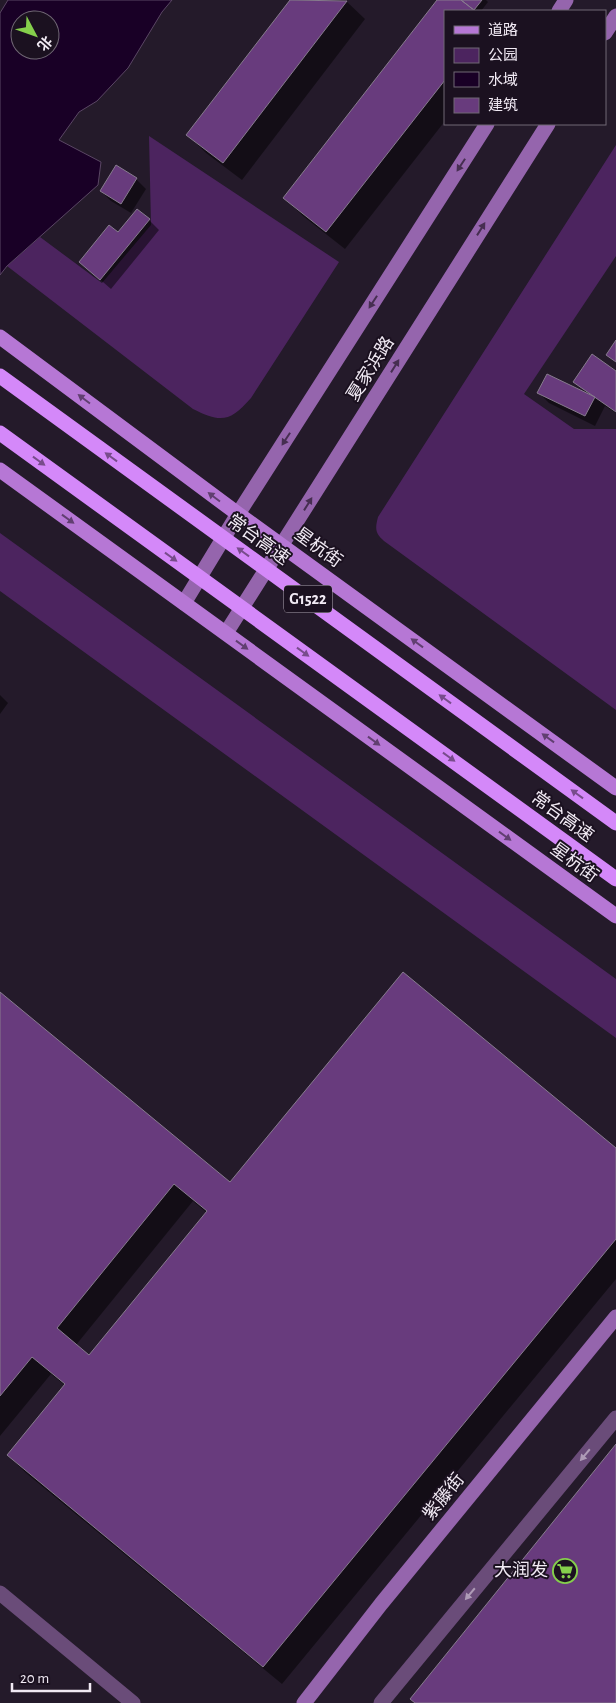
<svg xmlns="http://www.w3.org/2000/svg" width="616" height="1703" font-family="'Alegreya Sans','Noto Sans SC',sans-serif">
  <rect width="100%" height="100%" fill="#241a2a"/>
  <path fill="#4c245f" d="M 149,136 L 339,262 L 251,398 C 230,422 221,423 193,409 L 7,266 L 40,237 L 102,283 L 151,225 Z
    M 616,145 L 616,256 L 524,394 L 574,429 L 616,429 L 616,710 L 384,541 C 375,533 375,529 378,517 Z
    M 0,533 L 616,979 L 616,1038 L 0,591 Z"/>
  <path fill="#190026" stroke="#5a4664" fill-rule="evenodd" d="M 8,0 L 172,0 L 162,12 L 128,68 L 97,101 L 79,112 L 59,140 L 101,162 L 98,185 L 7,266 L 0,275 L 0,13 ZM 20,20 L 50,20 L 50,50 L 20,50 Z"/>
  <path fill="#0007" fill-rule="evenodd" d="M 291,0 L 345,0 L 365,19 L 242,180 L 206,153 L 188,135 Z
    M 439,0 L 486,0 L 488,2 L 481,11 L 445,11 L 445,121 L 345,249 L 303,216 L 285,198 Z
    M 117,166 L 136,179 L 146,189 L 131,213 L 111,201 L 101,191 Z
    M 149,220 L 159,230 L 111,289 L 80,262 L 118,234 Z
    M 616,373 L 616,413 L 605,406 L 595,426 L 549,403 L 539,393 L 588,395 L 575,381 Z
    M 0,695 L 8,703 L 0,714 Z
    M 0,994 L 230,1184 L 616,1149 L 616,1279 L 282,1684 L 26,1473 L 8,1455 L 66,1386 L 51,1374 L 0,1436 ZM 193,1201 L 207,1213 L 90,1356 L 76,1345 Z"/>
  <path fill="#683b7d" stroke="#877b8e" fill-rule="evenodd" d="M 290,0 L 347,1 L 223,163 L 186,135 Z
    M 437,0 L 461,0 L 475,11 L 445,11 L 445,80 L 326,232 L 283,198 Z
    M 461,0 L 482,0 L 474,10 Z
    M 116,165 L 137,178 L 121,204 L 100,191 Z
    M 137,209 L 150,219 L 100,280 L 79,262 L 109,225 L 118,232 Z
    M 616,340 L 616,362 L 606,355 Z
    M 592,354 L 616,371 L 616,412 L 573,382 Z
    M 547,374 L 595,397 L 585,416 L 537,393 Z
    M 403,972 L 616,1148 L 616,1239 L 263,1667 L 7,1455 L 65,1384 L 32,1357 L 0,1396 L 0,992 L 230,1182 ZM 174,1184 L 207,1211 L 89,1355 L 57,1328 Z
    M 616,1444 L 616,1703 L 415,1703 L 410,1699 Z"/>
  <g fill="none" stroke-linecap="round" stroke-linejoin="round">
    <path stroke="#6a4c79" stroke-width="15" d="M 0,1593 L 133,1703
      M 381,1703 L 616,1418"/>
    <path stroke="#9565ad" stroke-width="15" d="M 559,11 L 566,0
      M 605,33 L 616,16
      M 184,603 L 238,514 L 487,124
      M 226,633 L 548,124
      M 304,1703 L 381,1604 L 616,1317"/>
    <path stroke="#b677d5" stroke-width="15" d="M 0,337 L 238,514 L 616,788
      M 0,470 L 616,916"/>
    <path stroke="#d488f9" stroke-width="15" d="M 0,376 L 616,823
      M 0,433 L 616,879"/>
  </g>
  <defs><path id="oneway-solid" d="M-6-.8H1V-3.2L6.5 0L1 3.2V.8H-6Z" transform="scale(1.25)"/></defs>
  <g fill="#462e51">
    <use href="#oneway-solid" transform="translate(461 165) rotate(123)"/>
    <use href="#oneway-solid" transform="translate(481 229) rotate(-58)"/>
    <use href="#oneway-solid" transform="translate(373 302) rotate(123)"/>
    <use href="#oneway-solid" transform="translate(395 366) rotate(-58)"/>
    <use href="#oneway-solid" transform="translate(286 439) rotate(123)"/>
    <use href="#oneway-solid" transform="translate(308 504) rotate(-58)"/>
  </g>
  <g fill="#613f71">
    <use href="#oneway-solid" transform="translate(84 399) rotate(-143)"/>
    <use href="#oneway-solid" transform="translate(214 497) rotate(-143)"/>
    <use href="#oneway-solid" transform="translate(68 519) rotate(36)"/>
    <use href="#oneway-solid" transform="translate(417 643) rotate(-144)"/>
    <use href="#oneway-solid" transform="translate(242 645) rotate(36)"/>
    <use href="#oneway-solid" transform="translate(548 738) rotate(-144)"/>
    <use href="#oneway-solid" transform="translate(374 741) rotate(36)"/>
    <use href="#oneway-solid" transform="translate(505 836) rotate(36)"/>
  </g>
  <g fill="#784c8c">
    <use href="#oneway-solid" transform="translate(111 457) rotate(-144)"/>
    <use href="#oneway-solid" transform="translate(39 461) rotate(36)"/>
    <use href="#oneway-solid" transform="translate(243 552) rotate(-144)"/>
    <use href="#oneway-solid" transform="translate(171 557) rotate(36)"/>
    <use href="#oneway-solid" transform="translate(303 652) rotate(36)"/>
    <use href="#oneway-solid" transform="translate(445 699) rotate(-144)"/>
    <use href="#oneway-solid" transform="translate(449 757) rotate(36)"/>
    <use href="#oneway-solid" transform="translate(577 794) rotate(-144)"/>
  </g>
  <g fill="#ae9bb6">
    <use href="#oneway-solid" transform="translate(585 1455) rotate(130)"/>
    <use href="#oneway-solid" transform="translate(470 1594) rotate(130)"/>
  </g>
  <defs>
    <symbol id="supermarket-ring" viewBox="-11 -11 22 22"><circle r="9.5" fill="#1b1120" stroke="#85cf4c" stroke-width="1.5"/><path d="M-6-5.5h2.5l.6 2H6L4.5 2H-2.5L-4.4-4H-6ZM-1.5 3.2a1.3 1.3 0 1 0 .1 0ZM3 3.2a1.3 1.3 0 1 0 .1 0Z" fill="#85cf4c"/></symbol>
  </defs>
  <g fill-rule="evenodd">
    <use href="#supermarket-ring" x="551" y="1557" width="28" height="28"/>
  </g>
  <g text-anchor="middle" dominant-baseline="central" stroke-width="4" stroke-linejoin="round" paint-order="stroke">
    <rect fill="#1b1120" stroke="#b1a9b4" stroke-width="1" x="284" y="585.5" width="48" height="27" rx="4"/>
    <g font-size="16" font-weight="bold" fill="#f1eaf4">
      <text x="308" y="599">G1522</text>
    </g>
    <g font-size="18" fill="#f1eaf4" stroke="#1b1120">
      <text transform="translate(371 369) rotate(-58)">夏家浜路</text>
      <text transform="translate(258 540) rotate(36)">常台高速</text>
      <text transform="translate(318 548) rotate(36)">星杭街</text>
      <text transform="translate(562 817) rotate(36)">常台高速</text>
      <text transform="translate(574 863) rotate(36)">星杭街</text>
      <text transform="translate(444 1497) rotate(-51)">紫藤街</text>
    </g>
    <g font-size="18" fill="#f1eaf4" stroke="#1b1120" text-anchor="end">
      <text x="548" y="1571">大润发</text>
    </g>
  </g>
  <rect x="444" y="10" width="162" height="115" fill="#1b1120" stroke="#716875"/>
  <rect x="454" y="26" width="25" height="8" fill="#b677d5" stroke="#716875"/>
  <text x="488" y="35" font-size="15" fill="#f1eaf4">道路</text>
  <rect x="454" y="48" width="25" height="15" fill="#4c245f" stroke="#716875"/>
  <text x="488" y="60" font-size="15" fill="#f1eaf4">公园</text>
  <rect x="454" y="72" width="25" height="15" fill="#190026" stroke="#716875"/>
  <text x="488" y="85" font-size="15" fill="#f1eaf4">水域</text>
  <rect x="454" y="98" width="25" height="15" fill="#683b7d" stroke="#716875"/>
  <text x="488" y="110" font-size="15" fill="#f1eaf4">建筑</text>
  <g transform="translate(35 35) rotate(131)"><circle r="24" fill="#1b1120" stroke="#716875"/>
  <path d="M0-4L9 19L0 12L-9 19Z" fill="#85cf4c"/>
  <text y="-8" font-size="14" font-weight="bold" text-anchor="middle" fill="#f1eaf4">北</text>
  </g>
  <path d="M12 1683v8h78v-8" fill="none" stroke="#f1eaf4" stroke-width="2.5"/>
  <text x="20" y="1683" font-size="15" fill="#f1eaf4" stroke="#1b1120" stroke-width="4" paint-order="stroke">20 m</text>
</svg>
